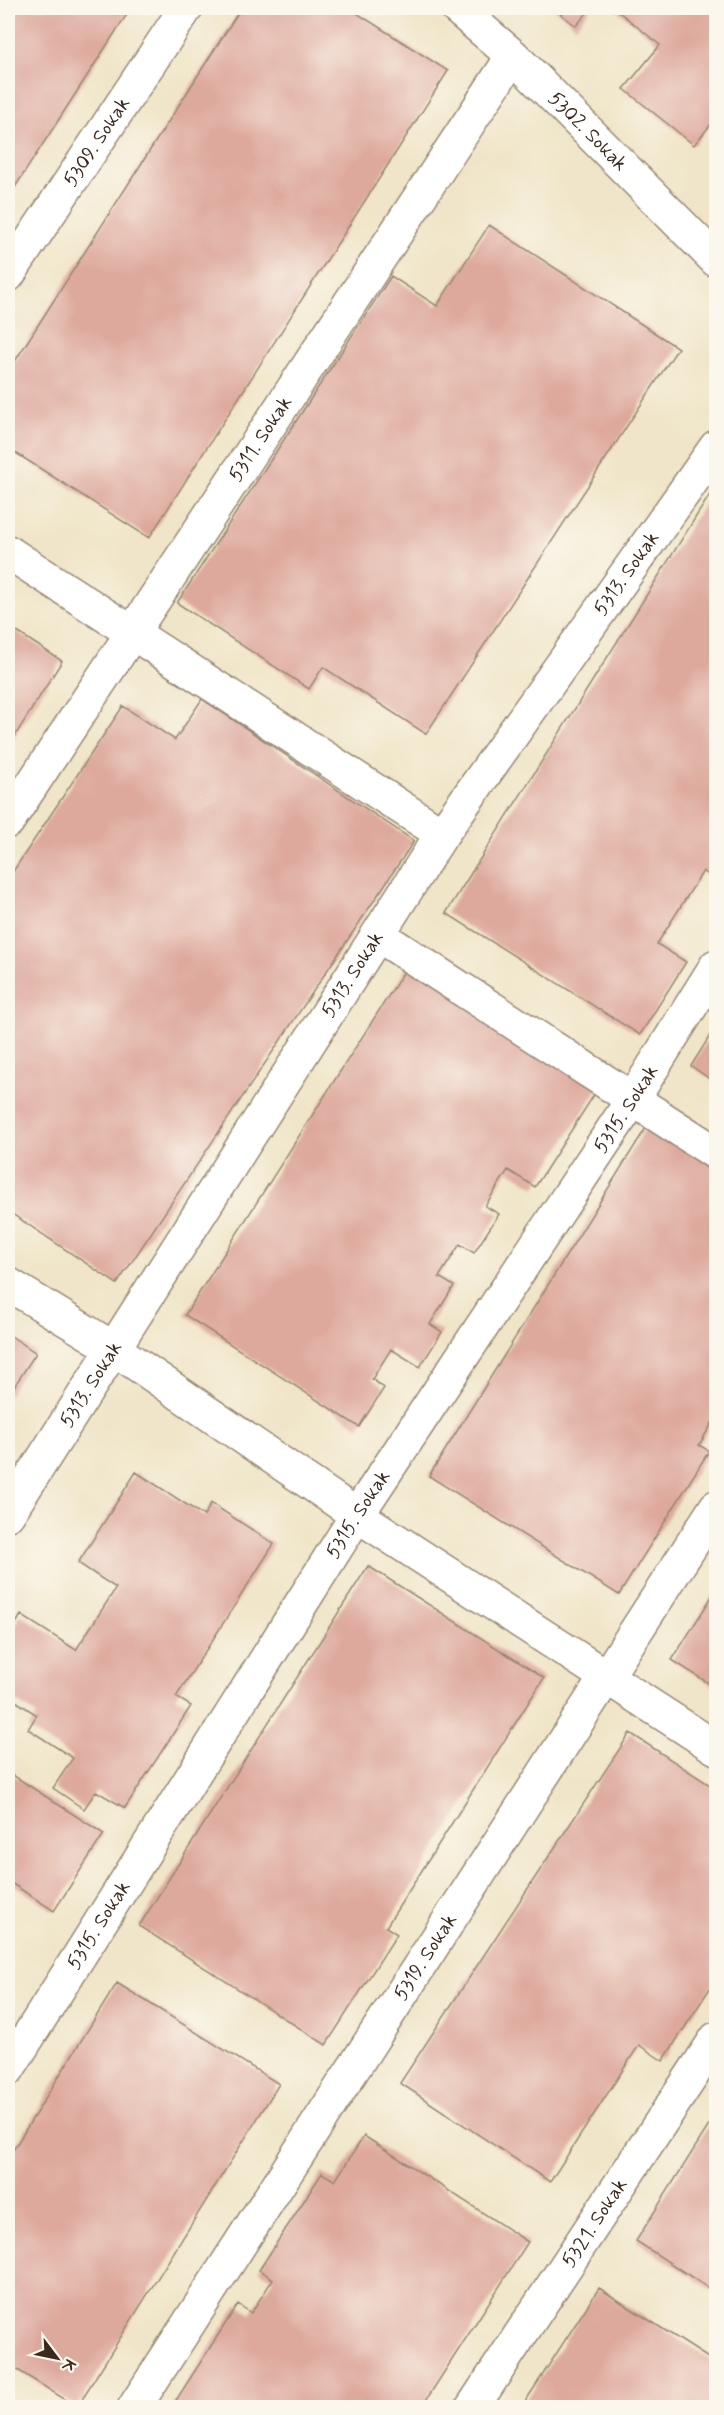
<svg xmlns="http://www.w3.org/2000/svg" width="724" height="2415" font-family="Mynerve,sans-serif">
  <rect width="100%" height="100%" fill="#fbf7ec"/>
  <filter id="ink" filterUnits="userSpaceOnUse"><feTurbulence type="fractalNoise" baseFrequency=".0167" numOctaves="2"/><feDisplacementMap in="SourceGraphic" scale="12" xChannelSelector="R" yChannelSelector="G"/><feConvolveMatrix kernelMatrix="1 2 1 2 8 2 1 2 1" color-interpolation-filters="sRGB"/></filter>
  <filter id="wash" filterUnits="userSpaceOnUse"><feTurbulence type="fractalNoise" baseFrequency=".008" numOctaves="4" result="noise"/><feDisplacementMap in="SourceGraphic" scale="24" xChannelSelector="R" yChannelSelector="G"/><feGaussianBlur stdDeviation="1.35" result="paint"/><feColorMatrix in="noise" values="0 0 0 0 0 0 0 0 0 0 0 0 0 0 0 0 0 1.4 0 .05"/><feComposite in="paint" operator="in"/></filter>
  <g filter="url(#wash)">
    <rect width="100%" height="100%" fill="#f0e5c8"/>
    <g id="blocks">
      <path fill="#dea99d" d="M 8,8 L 131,8 L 8,198 Z
        M 241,8 L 349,8 L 448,71 L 149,538 L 8,448 L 8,372 Z
        M 553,8 L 591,8 L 576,26 Z
        M 614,8 L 716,8 L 716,118 L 694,145 L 624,89 L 660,45 Z
        M 489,225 L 678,348 L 426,734 L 323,667 L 309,689 L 177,603 L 391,276 L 437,306 Z
        M 716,485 L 716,880 L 703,871 L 657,944 L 686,962 L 640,1035 L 446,913 Z
        M 8,626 L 62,661 L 8,747 Z
        M 202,699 L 414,841 L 117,1284 L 8,1211 L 8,879 L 123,706 L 175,740 Z
        M 410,962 L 601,1084 L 535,1187 L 508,1170 L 485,1206 L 499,1214 L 474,1253 L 460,1244 L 439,1277 L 454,1286 L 430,1324 L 442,1332 L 420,1367 L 391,1349 L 372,1379 L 384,1388 L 359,1427 L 185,1315 Z
        M 716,1026 L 716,1083 L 691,1066 Z
        M 652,1118 L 716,1158 L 716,1417 L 699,1445 L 709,1451 L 619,1595 L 429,1476 Z
        M 8,1334 L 36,1353 L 8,1396 Z
        M 136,1472 L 204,1516 L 211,1503 L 274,1544 L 176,1697 L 191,1706 L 125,1808 L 96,1791 L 84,1809 L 53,1788 L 73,1758 L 28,1729 L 37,1715 L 8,1696 L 8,1637 L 21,1615 L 76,1650 L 116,1588 L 78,1563 Z
        M 368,1566 L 544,1678 L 386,1927 L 397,1934 L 326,2045 L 139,1926 Z
        M 716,1590 L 716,1688 L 672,1660 Z
        M 630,1733 L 716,1789 L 716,1979 L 663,2061 L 639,2045 L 550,2182 L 400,2083 Z
        M 8,1772 L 104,1834 L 54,1911 L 8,1881 Z
        M 117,1983 L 279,2084 L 77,2407 L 8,2364 L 8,2158 Z
        M 716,2114 L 716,2293 L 636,2241 Z
        M 364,2136 L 528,2242 L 421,2408 L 171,2408 L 238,2304 L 251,2313 L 273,2279 L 259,2270 L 322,2173 L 335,2181 Z
        M 599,2288 L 716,2363 L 716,2408 L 521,2408 Z"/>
    </g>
  </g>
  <g filter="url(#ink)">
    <use href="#blocks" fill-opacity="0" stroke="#968873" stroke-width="1.5"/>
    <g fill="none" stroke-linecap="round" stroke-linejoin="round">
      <defs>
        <g id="minor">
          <path id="s1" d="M 457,8 L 513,56 L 716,260"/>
          <path id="s2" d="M 8,275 L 186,8"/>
          <path d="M 8,552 L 442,834"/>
          <path id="s3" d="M 8,821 L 513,56"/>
          <path d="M 378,935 L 716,1153"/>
          <path d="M 8,1284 L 113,1348 L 357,1515 L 716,1748"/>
          <path id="s4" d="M 8,1514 L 442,834 L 716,447"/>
          <path id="s5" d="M 8,2069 L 357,1515 L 633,1099 L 716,966"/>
          <path id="s6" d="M 134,2408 L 716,1507"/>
          <path id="s7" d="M 472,2408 L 716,2039"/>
        </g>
      </defs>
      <use href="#minor" stroke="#968873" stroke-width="36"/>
      <use href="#minor" stroke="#fff" stroke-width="33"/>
    </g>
  </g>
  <g text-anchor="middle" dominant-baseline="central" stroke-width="5" stroke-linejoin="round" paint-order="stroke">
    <g font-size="20" fill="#3b2a1e" stroke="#fbf7ec">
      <text stroke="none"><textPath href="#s1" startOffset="180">5302. Sokak</textPath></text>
      <text stroke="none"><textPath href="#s2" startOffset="160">5309. Sokak</textPath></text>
      <text stroke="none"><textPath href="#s3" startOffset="458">5311. Sokak</textPath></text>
      <text stroke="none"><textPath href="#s4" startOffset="1126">5313. Sokak</textPath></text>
      <text stroke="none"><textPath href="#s4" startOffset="640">5313. Sokak</textPath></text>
      <text stroke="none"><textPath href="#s5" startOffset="1142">5315. Sokak</textPath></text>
      <text stroke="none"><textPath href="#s4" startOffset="154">5313. Sokak</textPath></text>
      <text stroke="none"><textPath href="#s5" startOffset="656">5315. Sokak</textPath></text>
      <text stroke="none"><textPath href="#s5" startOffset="170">5315. Sokak</textPath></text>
      <text stroke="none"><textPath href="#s6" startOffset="537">5319. Sokak</textPath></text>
      <text stroke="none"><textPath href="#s7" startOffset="222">5321. Sokak</textPath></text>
    </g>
  </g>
  <rect width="724" height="2415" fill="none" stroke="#fbf7ec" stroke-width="30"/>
  <g transform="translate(57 2358) rotate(122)" stroke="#fbf7ec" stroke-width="4.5" paint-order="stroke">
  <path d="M0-4.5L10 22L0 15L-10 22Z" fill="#3b2a1e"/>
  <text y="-9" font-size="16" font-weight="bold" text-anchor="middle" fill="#3b2a1e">K</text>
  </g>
</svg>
